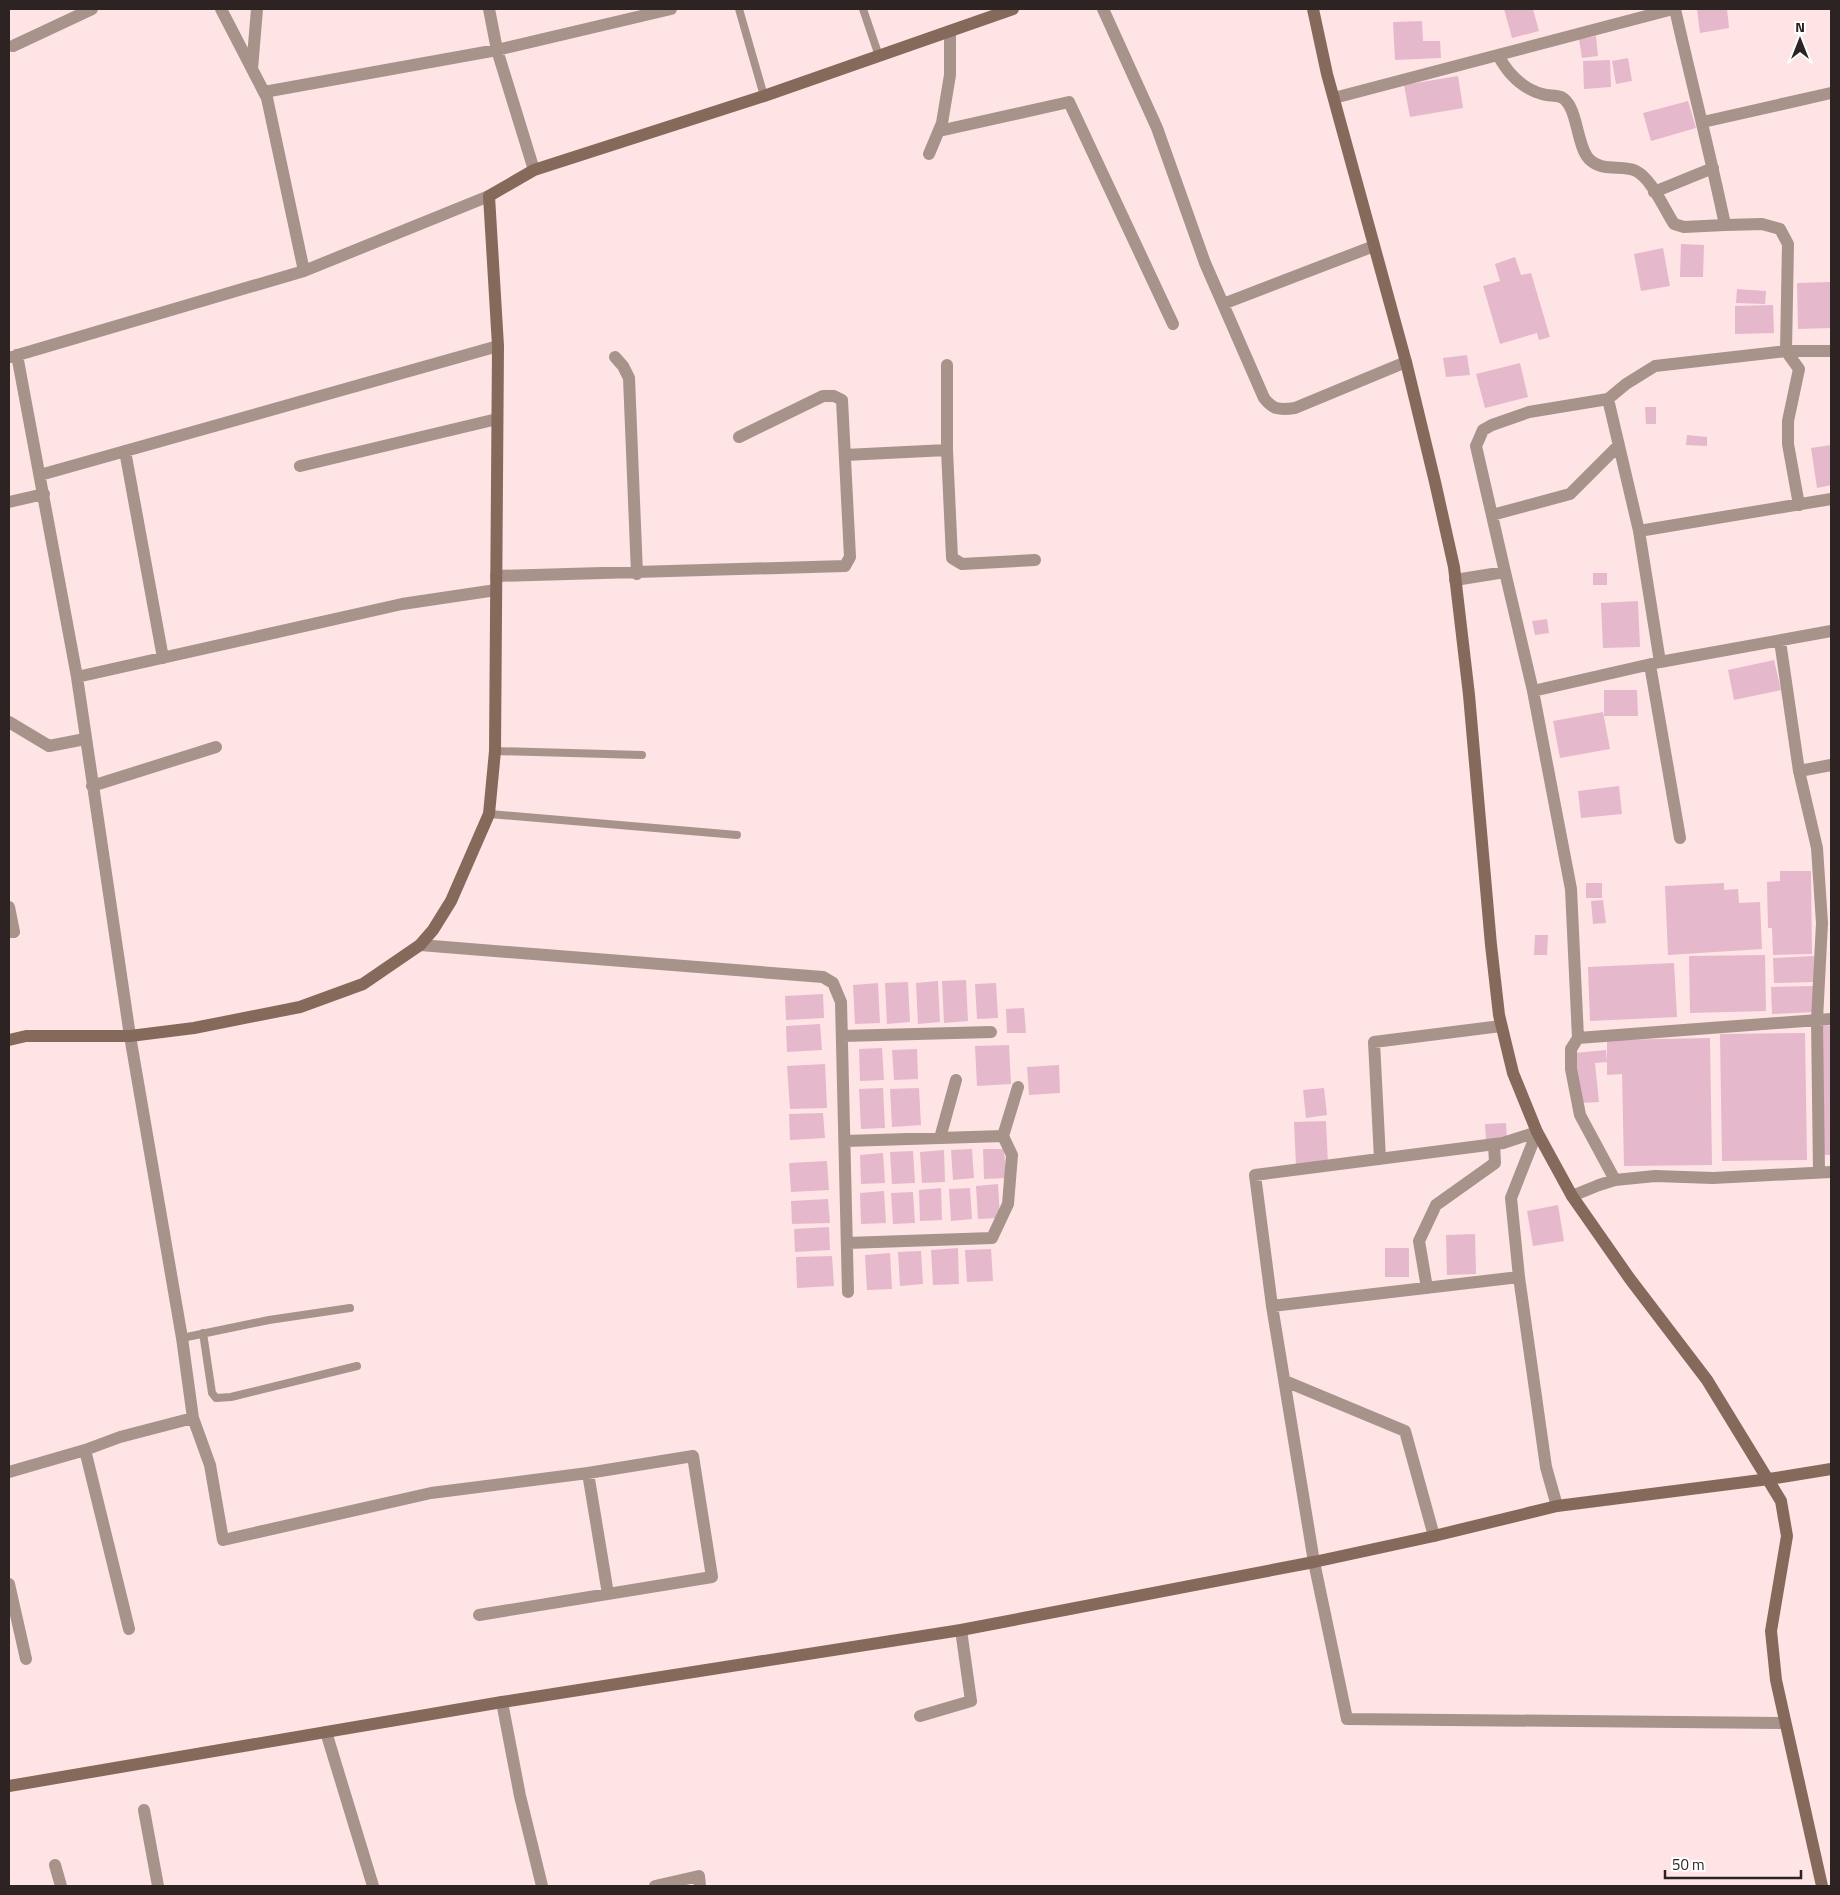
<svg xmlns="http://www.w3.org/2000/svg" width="1840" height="1895" font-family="'Titillium Web',sans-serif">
  <rect width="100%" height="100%" fill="#fee4e4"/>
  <path fill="#e6b8cc" d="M 1504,9 L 1533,9 L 1539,31 L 1512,38 Z
    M 1697,9 L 1727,9 L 1729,28 L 1700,33 Z
    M 1422,21 L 1423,41 L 1440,41 L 1441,58 L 1395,60 L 1393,22 Z
    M 1596,36 L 1598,56 L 1582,58 L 1579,39 Z
    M 1628,58 L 1632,81 L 1616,84 L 1612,61 Z
    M 1610,60 L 1611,87 L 1584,89 L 1583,61 Z
    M 1458,76 L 1463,108 L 1410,117 L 1404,85 Z
    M 1688,101 L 1696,128 L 1651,141 L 1643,113 Z
    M 1681,244 L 1704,245 L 1703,277 L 1680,277 Z
    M 1663,248 L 1670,286 L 1641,291 L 1634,254 Z
    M 1515,257 L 1521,275 L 1531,273 L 1550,337 L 1539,340 L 1537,333 L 1500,344 L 1483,286 L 1500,281 L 1495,264 Z
    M 1831,282 L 1831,328 L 1798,329 L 1797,283 Z
    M 1737,289 L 1766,291 L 1765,304 L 1736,303 Z
    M 1773,305 L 1774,333 L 1735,334 L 1735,306 Z
    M 1467,355 L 1470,375 L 1446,377 L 1443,358 Z
    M 1520,363 L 1528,397 L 1485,408 L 1476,374 Z
    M 1645,407 L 1656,407 L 1656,424 L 1646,424 Z
    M 1687,435 L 1707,437 L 1707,446 L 1686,445 Z
    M 1831,445 L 1831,485 L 1817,488 L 1811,448 Z
    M 1593,573 L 1607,573 L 1607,585 L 1593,585 Z
    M 1638,601 L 1640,647 L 1603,648 L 1601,603 Z
    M 1547,619 L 1549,633 L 1535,635 L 1532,621 Z
    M 1774,660 L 1781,690 L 1734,700 L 1728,670 Z
    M 1604,690 L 1637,690 L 1638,716 L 1604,716 Z
    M 1603,712 L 1610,749 L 1560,758 L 1553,721 Z
    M 1619,786 L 1622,814 L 1581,818 L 1578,791 Z
    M 1780,871 L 1811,871 L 1812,954 L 1773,955 L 1772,928 L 1768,928 L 1767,882 L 1780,881 Z
    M 1586,883 L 1602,883 L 1602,898 L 1586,898 Z
    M 1724,883 L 1724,890 L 1738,889 L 1739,903 L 1760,902 L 1762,949 L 1668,955 L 1665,886 Z
    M 1603,900 L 1606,923 L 1593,924 L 1591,901 Z
    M 1535,935 L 1548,935 L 1547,955 L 1534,955 Z
    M 1765,955 L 1766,1011 L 1690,1013 L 1689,956 Z
    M 1814,956 L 1815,982 L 1774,983 L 1773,958 Z
    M 1674,963 L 1677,1017 L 1590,1021 L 1588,967 Z
    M 966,980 L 968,1021 L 944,1023 L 942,981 Z
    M 938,981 L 940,1022 L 918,1024 L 916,983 Z
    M 908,982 L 910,1022 L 887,1024 L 885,983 Z
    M 878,983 L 880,1023 L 855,1024 L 853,985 Z
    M 996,983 L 998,1018 L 977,1019 L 975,984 Z
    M 1815,986 L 1816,1012 L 1772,1014 L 1771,987 Z
    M 823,994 L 824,1018 L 786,1020 L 785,996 Z
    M 1024,1008 L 1026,1033 L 1007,1033 L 1006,1009 Z
    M 820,1024 L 822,1050 L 787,1052 L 786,1026 Z
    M 1820,1026 L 1831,1026 L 1831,1155 L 1823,1155 Z
    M 1805,1033 L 1807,1160 L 1722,1161 L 1720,1034 Z
    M 1710,1038 L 1712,1165 L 1624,1166 L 1622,1074 L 1607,1075 L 1607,1040 Z
    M 1009,1045 L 1011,1084 L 977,1086 L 975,1046 Z
    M 882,1048 L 884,1080 L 860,1081 L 859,1049 Z
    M 917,1049 L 918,1079 L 894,1080 L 892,1050 Z
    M 1606,1050 L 1607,1062 L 1595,1063 L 1599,1102 L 1580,1103 L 1575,1053 Z
    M 825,1064 L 827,1108 L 790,1109 L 787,1066 Z
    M 1059,1065 L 1060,1093 L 1029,1095 L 1027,1067 Z
    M 883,1088 L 885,1128 L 861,1129 L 859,1089 Z
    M 919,1088 L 921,1125 L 892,1127 L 890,1089 Z
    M 1324,1088 L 1327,1115 L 1306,1118 L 1303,1090 Z
    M 823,1113 L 825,1138 L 790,1140 L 789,1114 Z
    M 1326,1121 L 1328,1164 L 1296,1166 L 1294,1122 Z
    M 1506,1123 L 1507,1139 L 1486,1140 L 1485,1124 Z
    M 972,1149 L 974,1178 L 953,1180 L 951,1150 Z
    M 983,1149 L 1004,1149 L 1006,1178 L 984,1179 Z
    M 944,1150 L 945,1182 L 922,1183 L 920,1152 Z
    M 913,1151 L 915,1183 L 892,1184 L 890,1152 Z
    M 883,1153 L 885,1183 L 861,1184 L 860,1155 Z
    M 827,1161 L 829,1190 L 791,1192 L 789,1163 Z
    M 998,1184 L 1000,1218 L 978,1219 L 976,1186 Z
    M 941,1188 L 942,1220 L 920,1221 L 919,1190 Z
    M 970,1188 L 972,1219 L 951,1221 L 949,1189 Z
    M 884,1191 L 886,1223 L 861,1224 L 860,1193 Z
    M 913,1192 L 915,1223 L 893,1224 L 891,1193 Z
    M 828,1199 L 830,1223 L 792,1224 L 791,1201 Z
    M 1558,1205 L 1564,1241 L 1533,1246 L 1527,1211 Z
    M 829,1227 L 830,1250 L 795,1252 L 794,1229 Z
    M 1475,1234 L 1476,1274 L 1447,1275 L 1446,1235 Z
    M 958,1248 L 959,1284 L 933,1285 L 931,1250 Z
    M 1385,1248 L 1409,1248 L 1409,1277 L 1385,1277 Z
    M 991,1249 L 993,1281 L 967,1282 L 965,1250 Z
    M 921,1251 L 923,1284 L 900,1286 L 898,1252 Z
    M 890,1253 L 892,1289 L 867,1290 L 865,1255 Z
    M 832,1256 L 834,1286 L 797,1288 L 796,1257 Z"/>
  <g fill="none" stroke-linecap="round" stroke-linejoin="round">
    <path stroke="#a7938a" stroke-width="8" d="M 739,9 L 764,96
      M 863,9 L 879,56
      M 495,751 L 642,755
      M 489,814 L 737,835
      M 203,1333 L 212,1393 L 216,1398 L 231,1397 L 357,1366
      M 182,1338 L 269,1320 L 350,1308"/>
    <path stroke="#a7938a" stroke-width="12" d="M 221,9 L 267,98 L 304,271
      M 489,9 L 497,50 L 534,170
      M 1103,9 L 1157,128 L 1205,263 L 1264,398 C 1273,410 1280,410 1295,408 L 1406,362
      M 1675,9 C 1691,81 1710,152 1725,225 L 1762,224 L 1780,229 L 1788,244 L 1786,351 L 1799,369 L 1788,421 L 1788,444 L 1799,505
      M 13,46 L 92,9
      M 1498,55 C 1508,74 1521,88 1542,94 C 1548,96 1555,95 1561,97 C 1578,105 1576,145 1589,159 C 1603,173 1622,164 1636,171 C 1652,179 1664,209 1674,224 L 1684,227 L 1725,225
      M 252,69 L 257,9
      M 264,92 L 497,50 L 671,9
      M 1334,98 L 1673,9
      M 1703,122 L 1831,93
      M 939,131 L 1069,102 L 1173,324
      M 929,154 L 942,123 L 950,75 L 950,31
      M 1654,192 L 1713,168
      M 1223,304 L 1374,246
      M 17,355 L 77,677 L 130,1036 L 182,1338 L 193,1418 L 210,1465 L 223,1540 L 431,1493 L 588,1473 L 693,1456 L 712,1577 L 479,1615
      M 11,357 L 304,271 L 489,196
      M 615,357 L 623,366 L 629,378 L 637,574
      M 947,365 L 947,450 L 952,558 L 962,564 L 1035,560
      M 1608,399 L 1639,531 L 1660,662
      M 125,451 L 163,658
      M 845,455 L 947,450
      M 300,466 L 497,419
      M 40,475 L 498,346
      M 9,502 L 44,494
      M 1492,515 L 1570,494 L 1619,445
      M 1639,531 L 1831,499
      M 1505,572 L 1476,446 L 1483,430 L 1492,425 L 1529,412 L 1608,399 L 1626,384 L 1655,366 L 1786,351 L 1831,351
      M 496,576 L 845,566 L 850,557 L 842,400 L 834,396 L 823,396 L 739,437
      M 1455,580 L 1505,572 L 1533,691 L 1660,662 L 1831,631
      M 1780,641 L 1799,771 L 1817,848 L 1822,923 L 1817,1020 L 1819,1172
      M 1650,665 L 1680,838
      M 77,677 L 402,604 L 496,590
      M 1533,691 L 1571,889 L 1578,1038 L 1571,1049 L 1571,1069 L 1580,1115 L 1615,1180
      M 9,722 L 49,746 L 85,739
      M 1799,771 L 1831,765
      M 92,786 L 216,747
      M 9,907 L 14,932 L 9,932
      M 420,945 L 823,977 L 833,983 L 841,1002 L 848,1292
      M 842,1036 L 991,1032
      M 1578,1038 L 1831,1019
      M 1537,1132 L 1503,1143 L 1255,1175 L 1272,1306 L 1314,1562 L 1347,1719 L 1785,1723
      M 1537,1132 L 1511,1198 L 1519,1277 L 1546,1467 L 1557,1506
      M 940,1138 L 956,1080
      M 845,1141 L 1003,1136
      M 1380,1159 L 1374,1042 L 1501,1026
      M 1572,1196 L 1599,1185 L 1615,1180 L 1655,1176 L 1713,1178 L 1831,1172
      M 847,1243 L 992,1238 L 1008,1204 L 1012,1155 L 1003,1136 L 1018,1087
      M 1427,1288 L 1419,1241 L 1436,1205 L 1495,1163 L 1494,1144
      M 1272,1306 L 1519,1277
      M 1285,1381 L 1405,1431 L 1434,1536
      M 85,1450 L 129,1629
      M 9,1472 L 85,1450 L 120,1437 L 193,1418
      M 588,1473 L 608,1594
      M 9,1584 L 26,1659
      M 502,1702 L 520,1796 L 542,1886
      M 920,1716 L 971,1701 L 961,1630
      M 326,1732 L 373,1886
      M 144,1810 L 158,1886
      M 55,1865 L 61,1886
      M 655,1886 L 699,1876 L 700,1886"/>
    <path stroke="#856a5c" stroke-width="12" d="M 1313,9 L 1327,74 L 1406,362 L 1435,482 L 1454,567 L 1469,695 L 1491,945 L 1499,1015 L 1513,1073 L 1537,1132 L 1572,1196 L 1630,1279 L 1707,1380 L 1781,1501 L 1787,1536 L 1771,1631 L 1776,1680 L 1822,1886
      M 9,1040 L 26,1036 L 130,1036 L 194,1028 L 300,1007 L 363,984 L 420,945 L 433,930 L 451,901 L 489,814 L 495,751 L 498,346 L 489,196 L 534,170 L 764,96 L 1013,9
      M 9,1786 L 502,1702 L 961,1630 L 1314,1562 L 1434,1536 L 1557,1506 L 1769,1479 L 1831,1469"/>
  </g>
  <rect width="1840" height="1895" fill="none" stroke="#2e2323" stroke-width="20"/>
  <g transform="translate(1800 40)" stroke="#ffffff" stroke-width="4" paint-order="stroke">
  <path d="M0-4L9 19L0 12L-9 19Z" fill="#2e2323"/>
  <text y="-8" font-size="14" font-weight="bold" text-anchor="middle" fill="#2e2323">N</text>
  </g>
  <path d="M1665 1870v8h136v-8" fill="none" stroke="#2e2323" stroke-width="2.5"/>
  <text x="1672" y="1870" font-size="15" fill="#2e2323" stroke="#ffffff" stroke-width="4" paint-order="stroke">50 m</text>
</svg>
